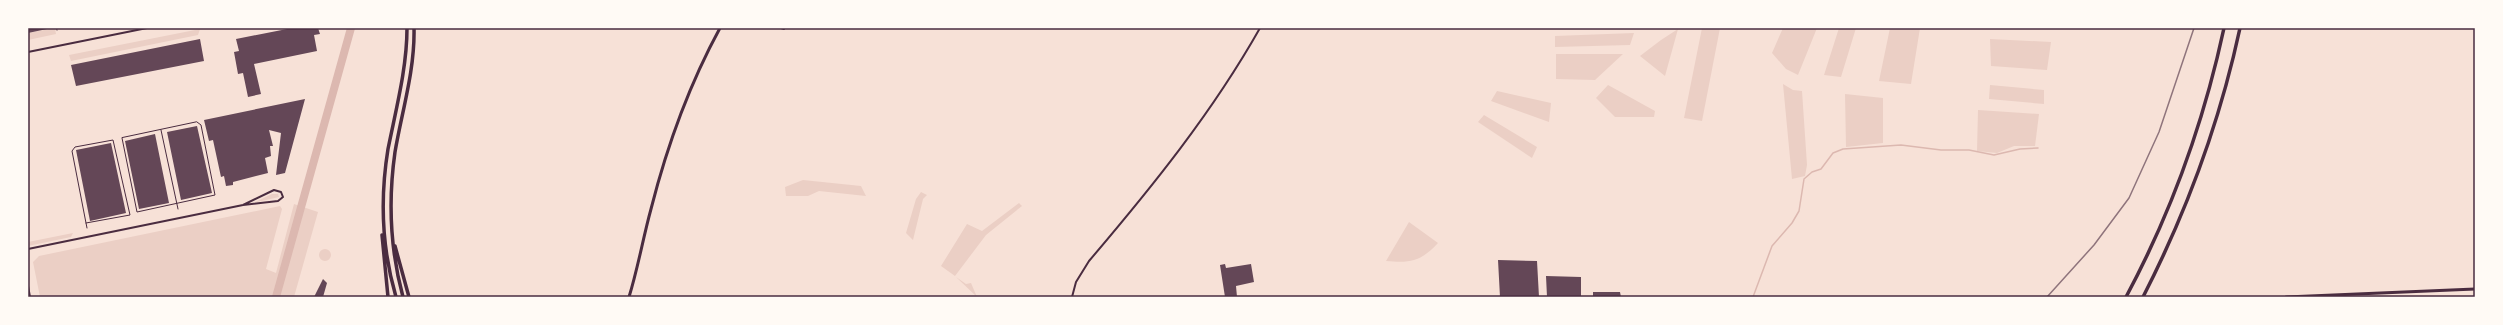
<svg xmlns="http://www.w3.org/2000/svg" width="2503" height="325" font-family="'Noto Sans',sans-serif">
  <rect width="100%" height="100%" fill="#f7e1d7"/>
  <path fill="#ebcfc5" d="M 55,28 L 56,34 L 28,40 L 28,33 Z
    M 1702,28 L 1720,28 L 1702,121 L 1684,118 Z
    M 1783,28 L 1817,28 L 1798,75 L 1786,69 L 1772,53 Z
    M 1839,28 L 1856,28 L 1841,77 L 1824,75 Z
    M 1890,28 L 1920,28 L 1911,84 L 1879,81 Z
    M 200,29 L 198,35 L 71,61 L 69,55 Z
    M 1678,29 L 1665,76 L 1640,56 L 1661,40 Z
    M 1634,33 L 1630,45 L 1555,47 L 1555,36 Z
    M 1990,39 L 2051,42 L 2047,70 L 1991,66 Z
    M 1556,54 L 1623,54 L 1595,80 L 1556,79 Z
    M 1783,84 L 1793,90 L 1802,91 L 1807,165 L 1805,176 L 1792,179 Z
    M 1608,85 L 1655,111 L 1654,117 L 1615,117 L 1596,98 Z
    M 1990,85 L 2044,90 L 2044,104 L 1989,99 Z
    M 1497,91 L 1551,103 L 1549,122 L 1491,101 Z
    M 1845,94 L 1883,98 L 1883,143 L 1846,147 Z
    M 1978,110 L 2039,114 L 2035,146 L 2014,146 L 1997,153 L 1977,151 Z
    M 1484,115 L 1537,147 L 1532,158 L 1478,122 Z
    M 803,180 L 861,186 L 866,196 L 819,191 L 808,196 L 786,196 L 785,187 Z
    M 921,192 L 927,195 L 923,199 L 913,240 L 906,233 L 916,199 Z
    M 272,194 L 278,194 L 279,197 L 253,203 Z
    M 1019,203 L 1022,206 L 986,235 L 955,276 L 941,266 L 967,224 L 982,231 Z
    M 294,204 L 318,212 L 294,297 L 40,297 L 33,262 L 39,256 L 280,206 L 282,209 L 266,269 L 276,273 Z
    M 1409,222 L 1438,243 C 1420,262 1411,263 1386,261 Z
    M 73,233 L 71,237 L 28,246 L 28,242 Z
    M319 255a6 6 0 1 1 12 0a6 6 0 1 1-12 0Z
    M 956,277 L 966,284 L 971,283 L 977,297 Z"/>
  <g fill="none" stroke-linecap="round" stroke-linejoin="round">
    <path stroke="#dcb8b0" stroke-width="1.5" d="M 1753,297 L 1772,246 L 1792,223 L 1799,211 L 1804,179 L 1812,172 L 1821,169 L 1833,153 L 1843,149 L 1901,145 L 1941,150 L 1969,150 L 1994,155 L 2020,149 L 2038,148"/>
    <path stroke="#dcb8b0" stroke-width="8" d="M 276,297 L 351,28"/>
  </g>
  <path fill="#644757" d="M 28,28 L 47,28 L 47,29 L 28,33 Z
    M 292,28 L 318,28 L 320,34 L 314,35 L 317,51 L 254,64 L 261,94 L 248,97 L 243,73 L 238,74 L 234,52 L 239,51 L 236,39 Z
    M 200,39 L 204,61 L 76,86 L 71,65 Z
    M 305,99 L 285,173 L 276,175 L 281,133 L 269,130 L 273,146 L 270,146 L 271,156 L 265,158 L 268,173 L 233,182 L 233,185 L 226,186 L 224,176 L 221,177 L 213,140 L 209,141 L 204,120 Z
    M 197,126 L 212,193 L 181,200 L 167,132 Z
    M 155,134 L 169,203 L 139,209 L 125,141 Z
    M 111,143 L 126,213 L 90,221 L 76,150 Z
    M 1498,260 L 1537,261 L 1539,297 L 1500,297 Z
    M 1225,264 L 1226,268 L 1251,264 L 1254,282 L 1236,286 L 1237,297 L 1225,297 L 1220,265 Z
    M 1546,276 L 1581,277 L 1581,297 L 1547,297 Z
    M 323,279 L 327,283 L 323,297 L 314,297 Z
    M 1593,292 L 1620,292 L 1621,297 L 1593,297 Z"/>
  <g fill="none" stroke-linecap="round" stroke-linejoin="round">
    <path stroke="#4a2c40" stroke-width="1" d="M 197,122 L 201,125 L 215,195 L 137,212 L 122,138 Z
      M 161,130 L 178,209
      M 86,223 L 130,215 L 113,140 L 75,147 L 72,151 L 86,223 L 87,228"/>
    <path stroke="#4a2c40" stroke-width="2" d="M 781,28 L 784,29
      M 28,52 L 147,28
      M 28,249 L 243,205 L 274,190 L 281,192 L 283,197 L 278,201 L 243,205
      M 28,286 L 30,297
      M 1072,297 L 1076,282 L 1089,261 C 1152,187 1212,113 1260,28"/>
    <path stroke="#4a2c40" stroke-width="3" d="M 629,297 C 638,268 643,238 651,209 C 667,146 689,85 720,28
      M 2286,297 L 2475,289"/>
    <path stroke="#4a2c40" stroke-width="3.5" d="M 382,235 L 388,297
      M 395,246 L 409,297
      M 396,297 C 382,249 380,198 388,149 C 396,109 407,68 407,28
      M 403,297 C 390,249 388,201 395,152 C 402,111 415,70 414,28
      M 2126,297 C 2171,213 2204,121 2224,28
      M 2143,297 C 2186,213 2220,121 2240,28"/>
    <path stroke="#8f747c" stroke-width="1.5" d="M 56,28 L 57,30
      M 2047,297 L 2094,245 L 2129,198 L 2159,132 L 2194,28"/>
  </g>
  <rect width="2503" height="325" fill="none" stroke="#fffaf5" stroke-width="58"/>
  <rect x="29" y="29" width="2445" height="267" fill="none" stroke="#4a2c40" stroke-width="1.5"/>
</svg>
